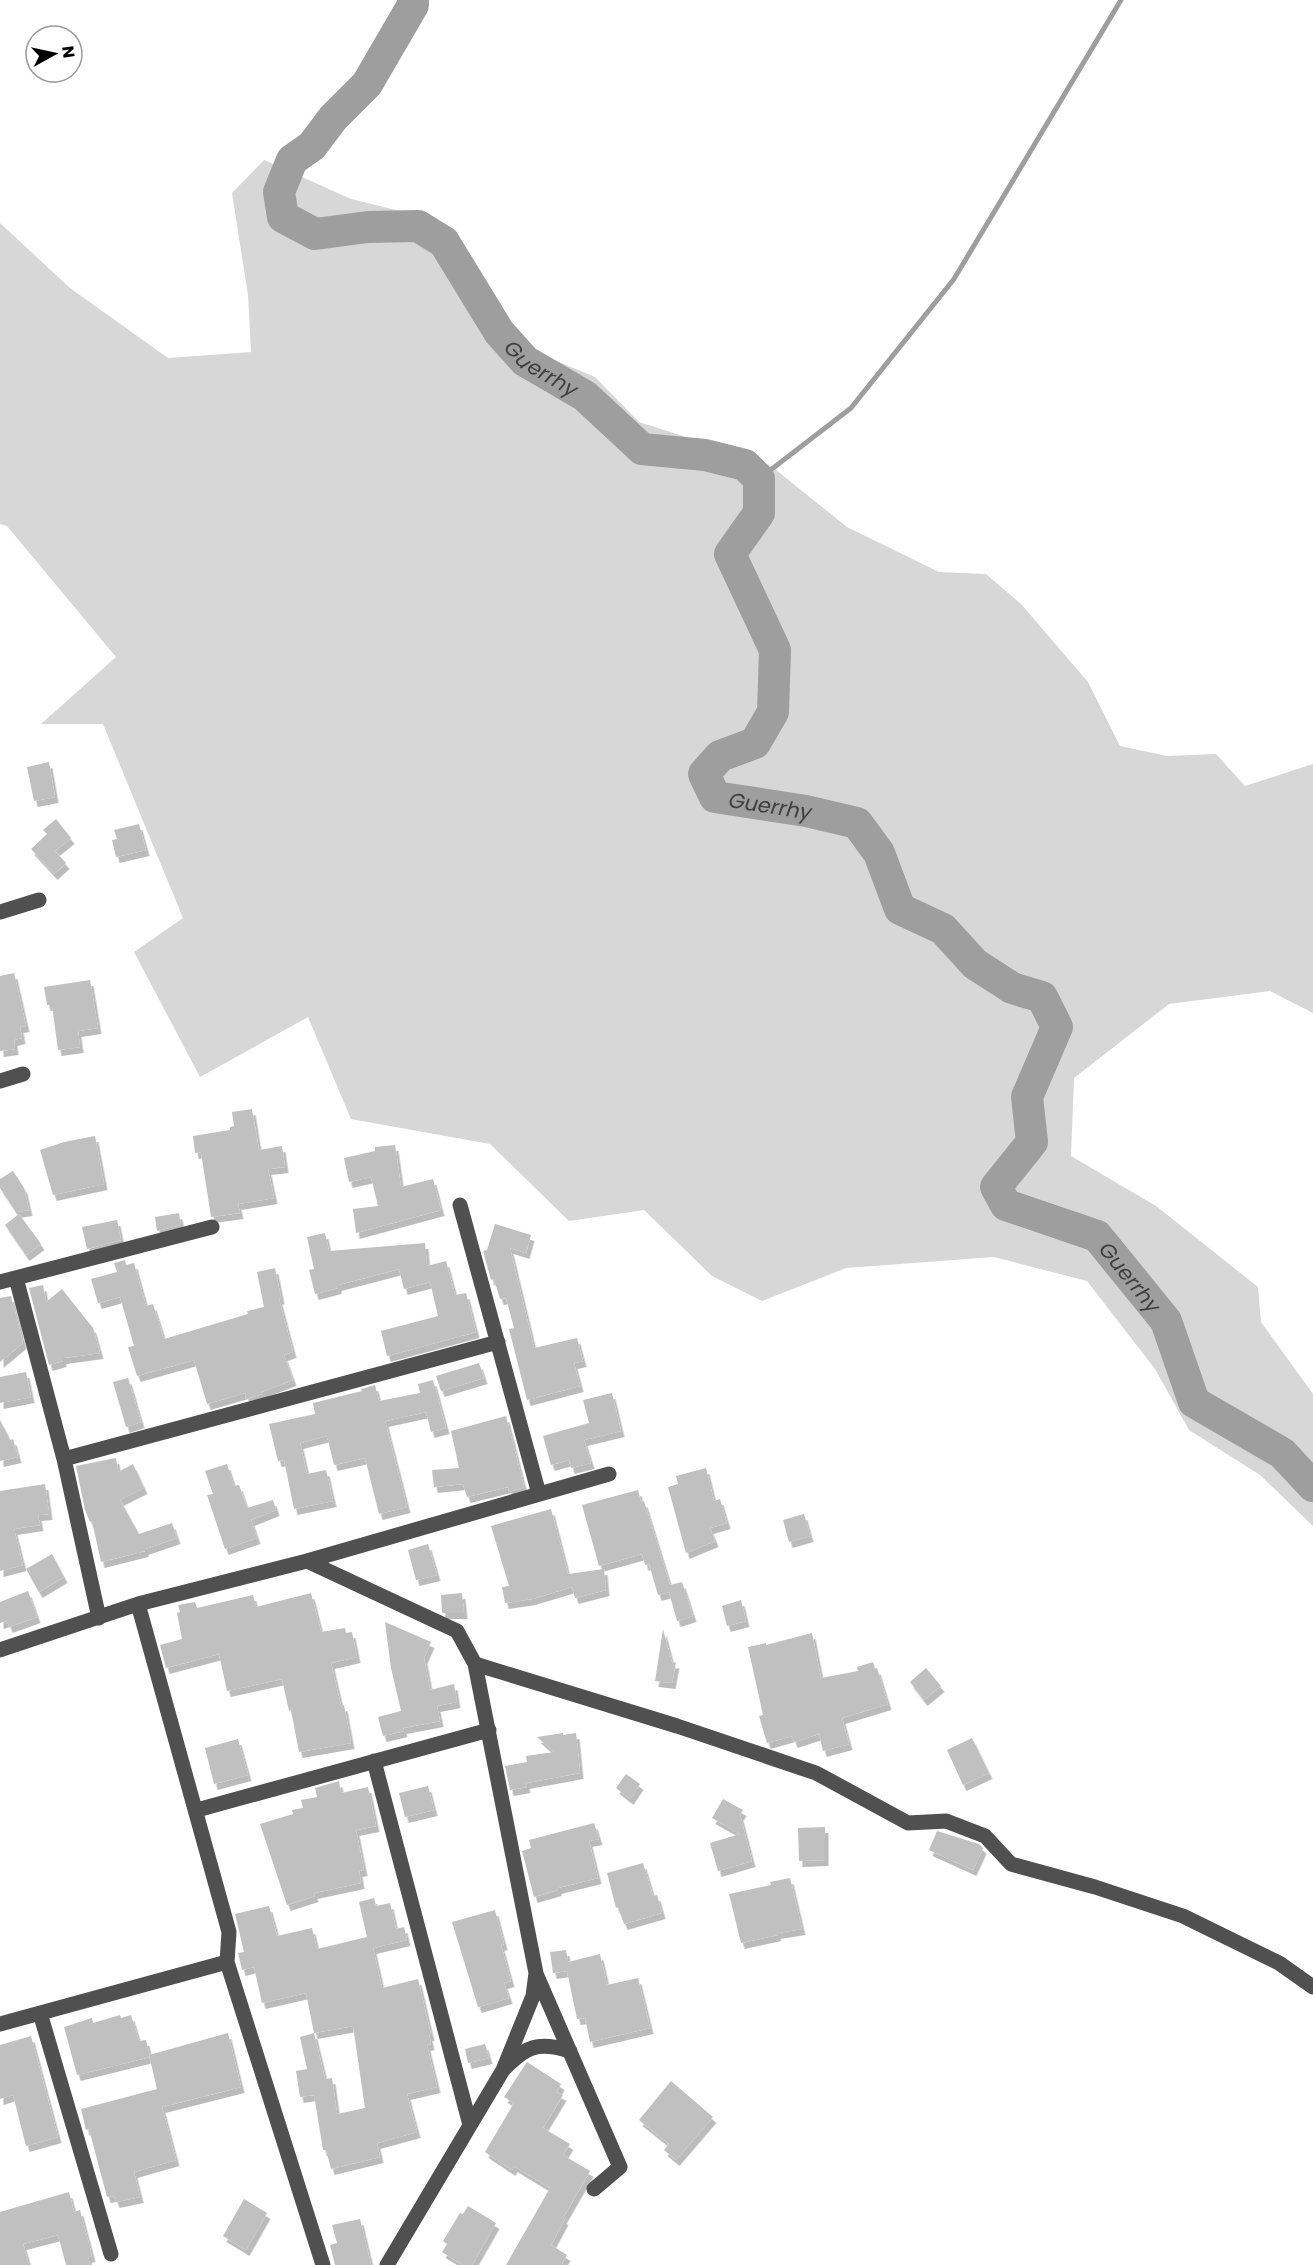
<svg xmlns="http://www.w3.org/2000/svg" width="1313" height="2265" font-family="Poppins,sans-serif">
  <defs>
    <filter id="shadow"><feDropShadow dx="3.5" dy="6" stdDeviation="0" flood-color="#0004"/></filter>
  </defs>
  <rect width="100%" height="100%" fill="#fff"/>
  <path fill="#d7d7d7" d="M 264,160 L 351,199 L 420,216 L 452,232 L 474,264 L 512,333 L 535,352 L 595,377 L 639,422 L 686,437 L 739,450 L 771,466 L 847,527 L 939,572 L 986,574 L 1021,604 L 1088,682 L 1120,746 L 1167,756 L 1216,754 L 1245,786 L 1313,764 L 1313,1013 L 1270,991 L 1169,1004 L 1074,1078 L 1071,1156 L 1156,1206 L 1258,1287 L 1261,1322 L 1313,1394 L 1313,1526 L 1260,1475 L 1189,1430 L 1155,1369 L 1087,1281 L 994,1257 L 846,1268 L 762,1301 L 712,1276 L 644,1210 L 569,1221 L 490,1144 L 351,1119 L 308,1017 L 200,1077 L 134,952 L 183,918 L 103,724 L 41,724 L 116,657 L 7,526 L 0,524 L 0,223 L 70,288 L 168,358 L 251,352 L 248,295 L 232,193 Z"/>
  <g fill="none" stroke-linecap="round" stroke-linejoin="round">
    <path stroke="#9e9e9e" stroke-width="5" d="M 759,479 L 851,408 L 954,279 L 1121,0"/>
    <path stroke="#9e9e9e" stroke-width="32" id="s1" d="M 413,0 L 413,5 L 367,84 L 333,118 L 312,146 L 292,160 L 279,192 L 283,217 L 315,234 L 368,227 L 418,226 L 444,242 L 499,332 L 525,361 L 585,396 L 642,449 L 705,455 L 745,465 L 759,479 L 759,513 L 730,554 L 775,650 L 773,712 L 755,743 L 720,756 L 704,774 L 715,797 L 806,811 L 857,823 L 879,853 L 900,909 L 943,929 L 975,964 L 1012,988 L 1042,997 L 1057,1027 L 1027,1097 L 1032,1142 L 996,1187 L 1006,1205 L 1097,1236 L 1166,1321 L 1194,1402 L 1282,1453 L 1313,1486"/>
  </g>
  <path fill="#c0c0c0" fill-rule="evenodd" filter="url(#shadow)" d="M 49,762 L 55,797 L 34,801 L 27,767 Z
    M 56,819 L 71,838 L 55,851 L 66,863 L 54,874 L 31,849 L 47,834 L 43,830 Z
    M 139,824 L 146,850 L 116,857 L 112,840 L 117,839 L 114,830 Z
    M 14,973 L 26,1026 L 20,1027 L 22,1038 L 14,1040 L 15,1049 L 0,1051 L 0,976 Z
    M 90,980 L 98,1028 L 78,1031 L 80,1047 L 58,1050 L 52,1005 L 47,1005 L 44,987 Z
    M 252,1109 L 259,1150 L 282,1146 L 285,1167 L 268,1169 L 274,1198 L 238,1204 L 240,1213 L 211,1217 L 201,1152 L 195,1153 L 193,1136 L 230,1130 L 230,1127 L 234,1126 L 232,1112 Z
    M 95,1136 L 104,1184 L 53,1195 L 40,1150 L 64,1142 Z
    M 395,1145 L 401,1187 L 433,1179 L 441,1210 L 356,1233 L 353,1209 L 378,1206 L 371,1177 L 349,1182 L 344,1158 L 375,1151 L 375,1147 Z
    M 13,1171 L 24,1188 L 29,1210 L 16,1212 L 0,1188 L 0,1179 Z
    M 179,1213 L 181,1225 L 157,1231 L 155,1217 Z
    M 19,1214 L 41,1244 L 26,1255 L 5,1225 Z
    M 117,1220 L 121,1240 L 87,1249 L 82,1227 Z
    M 495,1224 L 531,1235 L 526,1253 L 510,1248 L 534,1348 L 577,1338 L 583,1361 L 574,1363 L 580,1386 L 527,1400 L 509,1329 L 514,1328 L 506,1298 L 500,1299 L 494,1279 L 491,1280 L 483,1251 L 487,1250 Z
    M 325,1233 L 329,1251 L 425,1243 L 427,1266 L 446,1261 L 455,1295 L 466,1293 L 476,1332 L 387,1356 L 381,1331 L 438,1316 L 430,1282 L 404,1289 L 399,1269 L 338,1285 L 338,1288 L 315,1294 L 309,1270 L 314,1269 L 307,1237 Z
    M 125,1260 L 126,1265 L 134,1263 L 146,1306 L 153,1304 L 164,1339 L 248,1314 L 247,1311 L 264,1307 L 257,1272 L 275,1268 L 281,1298 L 279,1299 L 293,1352 L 284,1355 L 293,1380 L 261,1392 L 262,1394 L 246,1399 L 245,1393 L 207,1404 L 194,1360 L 137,1376 L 128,1347 L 134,1346 L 120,1297 L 98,1303 L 91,1279 L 117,1272 L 114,1263 Z
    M 43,1285 L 46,1302 L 62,1289 L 93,1328 L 100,1353 L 63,1358 L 63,1361 L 49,1365 L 29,1288 Z
    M 11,1296 L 23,1343 L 0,1362 L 0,1298 Z
    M 479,1363 L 484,1378 L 441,1391 L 436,1376 Z
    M 26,1372 L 31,1397 L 0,1403 L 0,1377 Z
    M 128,1378 L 141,1422 L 126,1427 L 113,1382 Z
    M 433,1380 L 446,1428 L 431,1432 L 426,1412 L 385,1421 L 407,1507 L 379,1514 L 365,1458 L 334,1465 L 327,1436 L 300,1443 L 307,1474 L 326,1470 L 333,1501 L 294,1509 L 284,1460 L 278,1461 L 269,1424 L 315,1414 L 313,1403 L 362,1391 L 361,1389 L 375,1385 L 379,1401 L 420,1393 L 418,1384 Z
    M 612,1393 L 621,1431 L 584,1440 L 591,1463 L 571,1468 L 569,1460 L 551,1465 L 543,1436 L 589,1423 L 583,1400 Z
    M 506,1416 L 524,1487 L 509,1492 L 508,1487 L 467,1497 L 463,1484 L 434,1487 L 432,1470 L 459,1468 L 451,1431 Z
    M 0,1420 L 10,1440 L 13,1439 L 18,1457 L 0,1461 Z
    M 116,1458 L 118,1472 L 133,1464 L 144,1488 L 120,1500 L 139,1534 L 172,1523 L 177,1538 L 145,1549 L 145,1551 L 101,1562 L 92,1521 L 90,1522 L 85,1510 L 76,1466 Z
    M 227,1464 L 234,1486 L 239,1485 L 247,1508 L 273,1500 L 276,1510 L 251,1520 L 257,1538 L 225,1549 L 207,1495 L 213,1494 L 205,1471 Z
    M 706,1468 L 714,1501 L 720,1499 L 727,1523 L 710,1528 L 715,1541 L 686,1553 L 668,1487 L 678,1484 L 676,1476 Z
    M 45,1484 L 49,1514 L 38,1515 L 40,1525 L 14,1529 L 23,1565 L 0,1571 L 0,1491 Z
    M 638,1490 L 641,1502 L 644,1501 L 670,1585 L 682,1582 L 693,1616 L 677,1621 L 669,1592 L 658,1595 L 649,1564 L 645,1565 L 642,1554 L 599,1566 L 582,1505 Z
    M 551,1509 L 568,1574 L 604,1569 L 606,1590 L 575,1598 L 572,1587 L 532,1599 L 505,1603 L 502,1587 L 509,1586 L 491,1526 Z
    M 804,1514 L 810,1536 L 789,1542 L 783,1520 Z
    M 428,1544 L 437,1575 L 416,1580 L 408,1550 Z
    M 52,1554 L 64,1577 L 39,1592 L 26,1569 Z
    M 28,1591 L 37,1617 L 9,1627 L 7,1621 L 0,1623 L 0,1602 Z
    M 311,1593 L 321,1632 L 345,1628 L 346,1633 L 352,1632 L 357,1657 L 331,1663 L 341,1706 L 344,1705 L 351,1743 L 299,1752 L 291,1710 L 289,1711 L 282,1679 L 227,1691 L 219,1654 L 166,1668 L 160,1645 L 182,1639 L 177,1613 L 180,1612 L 178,1605 L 195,1602 L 197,1608 L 253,1595 L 256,1607 Z
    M 462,1593 L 464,1613 L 442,1613 L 441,1595 Z
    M 741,1600 L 746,1621 L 727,1626 L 722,1606 Z
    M 385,1622 L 431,1642 L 424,1658 L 430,1690 L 454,1684 L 457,1702 L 437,1706 L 440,1721 L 403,1728 L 404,1731 L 383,1736 L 378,1717 L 401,1711 L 391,1668 Z
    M 663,1629 L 672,1663 L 676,1662 L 672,1683 L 655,1681 Z
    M 812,1633 L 821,1678 L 858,1671 L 857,1667 L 873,1662 L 875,1669 L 877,1668 L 888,1704 L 842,1718 L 849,1744 L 823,1751 L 819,1734 L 794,1742 L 792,1736 L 767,1743 L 759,1716 L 763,1715 L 748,1647 L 766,1643 L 766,1645 Z
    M 926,1668 L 941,1686 L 924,1700 L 910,1682 Z
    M 563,1733 L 563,1735 L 576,1733 L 580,1773 L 526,1783 L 527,1787 L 510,1790 L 505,1766 L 527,1762 L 526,1756 L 554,1752 L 537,1737 Z
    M 972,1738 L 989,1773 L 963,1785 L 947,1750 Z
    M 238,1739 L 248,1775 L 214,1784 L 205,1748 Z
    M 626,1774 L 640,1784 L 630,1799 L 616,1788 Z
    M 339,1781 L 341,1793 L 368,1787 L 376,1826 L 356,1830 L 364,1870 L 359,1871 L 361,1883 L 314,1893 L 315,1896 L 287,1905 L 260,1824 L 293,1814 L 292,1810 L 303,1808 L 301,1800 L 317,1797 L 315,1788 Z
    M 428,1786 L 434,1810 L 405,1817 L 399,1793 Z
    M 723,1799 L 743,1810 L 740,1815 L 752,1861 L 718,1871 L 710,1843 L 740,1834 L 712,1818 Z
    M 594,1823 L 599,1839 L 589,1841 L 598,1878 L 558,1888 L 558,1890 L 534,1897 L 522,1851 L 531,1848 L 529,1840 Z
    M 825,1827 L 825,1860 L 799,1861 L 798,1828 Z
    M 937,1831 L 979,1844 L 983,1848 L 973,1870 L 929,1850 Z
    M 643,1863 L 653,1896 L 657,1895 L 662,1913 L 624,1924 L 618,1907 L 616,1908 L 607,1873 Z
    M 790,1878 L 802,1929 L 777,1933 L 778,1935 L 741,1943 L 729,1894 L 771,1885 L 770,1882 Z
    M 374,1898 L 376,1906 L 390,1903 L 396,1929 L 404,1927 L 407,1940 L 373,1948 L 382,1988 L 418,1979 L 431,2035 L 429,2035 L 431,2044 L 427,2045 L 437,2087 L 407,2094 L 417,2132 L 377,2143 L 380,2157 L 331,2169 L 326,2150 L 323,2150 L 314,2095 L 300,2097 L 296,2071 L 307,2069 L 300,2037 L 314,2033 L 306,1993 L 262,2003 L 254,1967 L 242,1970 L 238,1953 L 244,1952 L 235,1914 L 269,1906 L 277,1936 L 312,1928 L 317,1949 L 367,1937 L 359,1902 ZM 353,2026 L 365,2108 L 337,2114 L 332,2078 L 325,2079 L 314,2033 Z
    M 495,1910 L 504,1944 L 501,1945 L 511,1981 L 504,1983 L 509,1998 L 478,2007 L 452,1922 Z
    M 566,1950 L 568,1962 L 600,1954 L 607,1985 L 638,1978 L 650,2028 L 590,2042 L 585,2018 L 577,2019 L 567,1971 L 553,1973 L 550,1952 Z
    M 120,2015 L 121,2018 L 131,2015 L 139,2041 L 146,2040 L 150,2057 L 77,2075 L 64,2027 L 92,2018 L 93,2023 Z
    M 228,2033 L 241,2087 L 162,2107 L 176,2160 L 134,2172 L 140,2197 L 116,2202 L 114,2196 L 107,2197 L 89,2129 L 86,2130 L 81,2109 L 157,2089 L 149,2055 Z
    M 31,2036 L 58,2137 L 26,2146 L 13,2095 L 0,2099 L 0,2045 Z
    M 485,2044 L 489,2058 L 468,2063 L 465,2049 Z
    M 527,2062 L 561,2084 L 557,2092 L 563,2095 L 543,2128 L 570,2144 L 563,2155 L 590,2171 L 563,2218 L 565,2219 L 551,2245 L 567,2255 L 561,2265 L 506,2265 L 550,2188 L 514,2166 L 512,2170 L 485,2152 L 514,2103 L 504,2097 Z
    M 671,2081 L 713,2117 L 676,2160 L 664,2150 L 669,2144 L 639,2120 Z
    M 69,2192 L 74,2212 L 80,2210 L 92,2256 L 88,2257 L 90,2265 L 66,2265 L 58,2235 L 23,2244 L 29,2265 L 0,2265 L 0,2212 Z
    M 244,2199 L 267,2213 L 246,2250 L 223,2236 Z
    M 468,2206 L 496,2223 L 472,2265 L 463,2265 L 442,2252 L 447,2244 L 443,2241 L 460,2213 L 463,2214 Z
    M 360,2219 L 371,2265 L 335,2265 L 330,2245 L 337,2243 L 332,2225 Z"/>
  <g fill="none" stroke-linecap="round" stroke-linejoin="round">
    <path stroke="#505050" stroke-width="15" d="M 0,912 L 39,900
      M 0,1081 L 23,1074
      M 460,1205 L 539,1494
      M 16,1278 L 64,1459 L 99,1618
      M 0,1282 L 212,1227
      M 64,1459 L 498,1342
      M 307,1561 L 457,1631 L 475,1664 L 677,1726 L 816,1773 L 908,1823 L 946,1821 L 985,1836 L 1011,1864 L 1095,1887 L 1183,1916 L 1279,1963 L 1313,1987
      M 138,1604 L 229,1932 L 227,1962 L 323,2265
      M 0,1650 L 138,1604 L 307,1561 L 609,1474
      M 475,1664 L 536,1973 L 533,1996 L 503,2070
      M 374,1761 L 470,2125
      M 197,1810 L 489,1730
      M 537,1976 L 620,2167 L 594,2189
      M 40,2013 L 111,2254
      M 0,2024 L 227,1962
      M 387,2265 L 503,2070 C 526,2046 538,2041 570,2051"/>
  </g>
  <g text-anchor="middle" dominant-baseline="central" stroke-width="5" stroke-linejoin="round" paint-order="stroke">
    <g font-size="21" font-style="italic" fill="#3f3f3f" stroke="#fff">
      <text stroke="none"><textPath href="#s1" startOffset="596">Guerrhy</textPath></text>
      <text stroke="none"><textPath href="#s1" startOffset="1281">Guerrhy</textPath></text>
      <text stroke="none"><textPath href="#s1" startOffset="2019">Guerrhy</textPath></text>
    </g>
  </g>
  <g transform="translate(54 54) rotate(82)"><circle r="28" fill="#ffffff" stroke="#999999" stroke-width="1.5"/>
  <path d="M0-4.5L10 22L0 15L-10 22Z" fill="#000000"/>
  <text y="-9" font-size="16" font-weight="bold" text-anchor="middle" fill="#000000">N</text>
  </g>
</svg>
